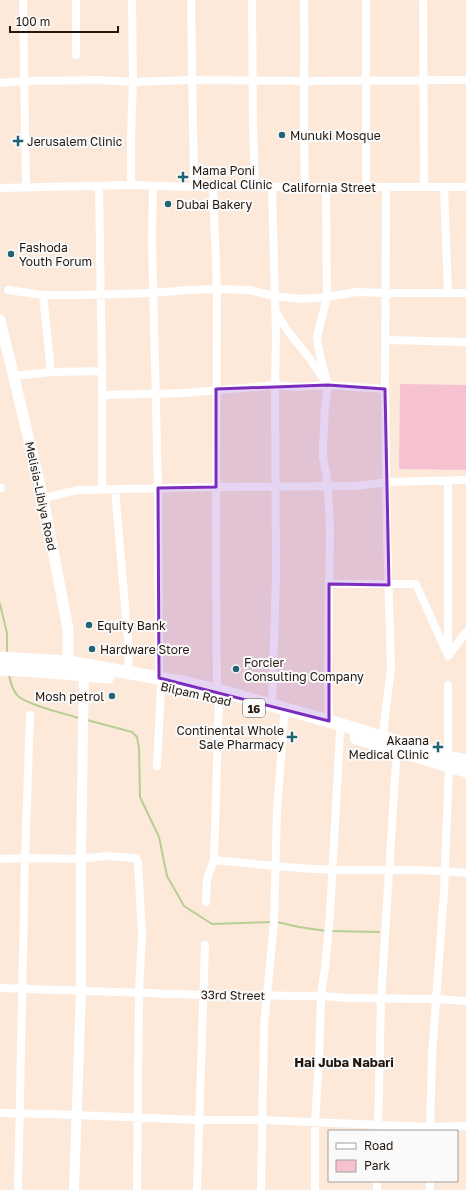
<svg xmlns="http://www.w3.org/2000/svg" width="466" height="1190" font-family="'Golos Text',sans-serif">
  <rect width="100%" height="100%" fill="#fce9da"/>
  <path fill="#f6c2d0" d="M 400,384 L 466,385 L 466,470 L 399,469 Z"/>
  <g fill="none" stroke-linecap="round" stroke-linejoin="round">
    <path stroke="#b7ce93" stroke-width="2" d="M 0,604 L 7,633 L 7,654
      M 9,674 C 10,681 12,689 17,695 C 24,704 66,714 79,718
      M 87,720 L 132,732 L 137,737 L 139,748 L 140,797 L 159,837 L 167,876 L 184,906 L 212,924 L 273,922
      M 277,922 L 299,927 L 326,931
      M 330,931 L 379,932"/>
    <path stroke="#fff" stroke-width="8" d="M 23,0 L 26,188
      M 76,0 L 76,55
      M 191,0 L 194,187
      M 252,0 L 253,126 L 255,187
      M 304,0 C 305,62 303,125 305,187
      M 423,0 L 424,187
      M 0,83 L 25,81 L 98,80 L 133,82 L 192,80 L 305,81 L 466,80
      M 131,185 L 131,136 L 133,82 L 132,0
      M 99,186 L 102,371 L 102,489
      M 153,186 L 152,241 L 158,488 L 159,678
      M 213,187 L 217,289 L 216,568 L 217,690
      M 366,187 L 366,0
      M 444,187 L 448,293
      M 0,188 L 131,185 L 194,187 L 466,187
      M 326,188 L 327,297 L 317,337 L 318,345 L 321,360 L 328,385 L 325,407 L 323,448 L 323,457 L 328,486 L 330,530 L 328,676 L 329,721
      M 8,290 L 43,295 L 77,295 L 154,293 L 187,290 L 217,289 L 249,290 L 274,296 L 301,299 L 327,297 L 356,292 L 386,293 L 466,293
      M 43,295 L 51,372
      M 276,312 L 287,330 L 310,359 L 325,381
      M 386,340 L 466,342
      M 14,376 L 51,372 L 102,371
      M 102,395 L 187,393 L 275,385 L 297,387 L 328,385 L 385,389
      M 448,481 L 448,652
      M 0,488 L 1,488
      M 115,489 L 129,652 L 128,673
      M 43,498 L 78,490 L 216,487 L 357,486 L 386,482 L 466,480
      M 329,584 L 416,584 L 448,656 L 466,632
      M 448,685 L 448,757
      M 272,705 L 276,576 L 275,385 L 276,337 L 272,187
      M 382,742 L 391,668 L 387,534 L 385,389 L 386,187
      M 157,766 L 161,685
      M 0,859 L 25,858 L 81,859 L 105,856 L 134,858 L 137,859 L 138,863 L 142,933 L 139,992 L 137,1190
      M 214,860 C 256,864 299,869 341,870 C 382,871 426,868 466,873
      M 206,902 L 207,879 L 214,860 L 219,699
      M 0,988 L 204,995 L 321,996 L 350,998 L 436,999 L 466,1001
      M 0,1113 L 50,1114 L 199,1120 L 262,1120 L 430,1127 L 466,1126
      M 378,1131 L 381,999 L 397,746
      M 430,1131 L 432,1055 L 444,892 L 449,766
      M 18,1190 L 25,858 L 30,715
      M 197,1190 L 205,945
      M 261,1190 L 264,1026 L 274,922 L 277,812 L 284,717
      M 315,1190 L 315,1122 L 319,1059 L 321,996 L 325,968 L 330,914 L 340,733
      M 377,1190 L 377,1181
      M 430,1190 L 430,1181"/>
    <path stroke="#fff" stroke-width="10" d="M 74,1190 L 81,990 L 81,859 L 84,669"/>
    <path stroke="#fff" stroke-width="11" d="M 0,320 L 43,498 L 68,629 L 68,671"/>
    <path stroke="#fff" stroke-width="13" d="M 0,658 L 69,662 L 187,683 L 217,690 L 329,721 L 448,757 L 466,761
      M 0,669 L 37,671 L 108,677
      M 356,738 L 466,771"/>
  </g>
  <path fill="#7b2cbf" fill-opacity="0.2" stroke="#7b2cbf" stroke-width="3" stroke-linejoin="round" d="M 328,385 L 385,389 L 389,585 L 329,584 L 329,721 L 159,678 L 158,488 L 216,487 L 216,389 Z"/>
  <g fill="#1f6375" stroke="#fafafa" stroke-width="1.5">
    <circle cx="282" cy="135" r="4"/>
    <path d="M16 135h4v4h4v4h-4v4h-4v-4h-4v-4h4z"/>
    <path d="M181 171h4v4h4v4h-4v4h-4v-4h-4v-4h4z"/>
    <circle cx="168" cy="204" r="4"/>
    <circle cx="11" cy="254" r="4"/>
    <circle cx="89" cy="625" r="4"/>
    <circle cx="92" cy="649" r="4"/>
    <circle cx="236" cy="669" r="4"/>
    <circle cx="112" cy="696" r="4"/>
    <path d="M290 731h4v4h4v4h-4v4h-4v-4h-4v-4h4z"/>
    <path d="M436 741h4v4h4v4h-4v4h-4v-4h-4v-4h4z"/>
  </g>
  <g text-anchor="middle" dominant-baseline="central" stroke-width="4" stroke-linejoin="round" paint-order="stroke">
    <rect fill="#fafafa" stroke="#635b55" stroke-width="1" x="243" y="699" width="22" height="18" rx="3"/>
    <g font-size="11" font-weight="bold" fill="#22170e">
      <text x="254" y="708">16</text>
    </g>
    <g font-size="12" fill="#22170e" stroke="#fafafa" text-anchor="start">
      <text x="290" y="135">Munuki Mosque</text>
      <text x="27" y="141">Jerusalem Clinic</text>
      <text x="192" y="170">Mama Poni<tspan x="192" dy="14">Medical Clinic</tspan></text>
      <text x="176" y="204">Dubai Bakery</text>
      <text x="19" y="247">Fashoda<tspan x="19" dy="14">Youth Forum</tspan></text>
      <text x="97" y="625">Equity Bank</text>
      <text x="100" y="649">Hardware Store</text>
      <text x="244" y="662">Forcier<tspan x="244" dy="14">Consulting Company</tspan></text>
      <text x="104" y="696" text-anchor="end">Mosh petrol</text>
      <text x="284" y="730" text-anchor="end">Continental Whole<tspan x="284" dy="14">Sale Pharmacy</tspan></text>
      <text x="429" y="740" text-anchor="end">Akaana<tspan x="429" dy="14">Medical Clinic</tspan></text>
    </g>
    <g font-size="12" fill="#22170e" stroke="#fafafa">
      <text x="329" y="187">California Street</text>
      <text transform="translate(41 496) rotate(78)">Melisia-Libiya Road</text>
      <text transform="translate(196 694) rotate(13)">Bilpam Road</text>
      <text transform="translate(233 995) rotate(1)">33rd Street</text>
    </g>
    <g font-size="13" font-weight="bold" fill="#22170e" stroke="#fafafa">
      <text x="344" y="1062">Hai Juba Nabari</text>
    </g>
  </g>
  <rect x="328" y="1130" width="130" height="52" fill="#fafafa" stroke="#a49f9c"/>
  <rect x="336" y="1143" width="20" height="6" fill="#ffffff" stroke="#a49f9c"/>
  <text x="364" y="1150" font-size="12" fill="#22170e">Road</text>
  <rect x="336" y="1160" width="20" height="12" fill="#f6c2d0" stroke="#a49f9c"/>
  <text x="364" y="1170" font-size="12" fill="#22170e">Park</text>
  <path d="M10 26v6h108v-6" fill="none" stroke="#22170e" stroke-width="2"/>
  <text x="16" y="26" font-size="12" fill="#22170e" stroke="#fafafa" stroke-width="3" paint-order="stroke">100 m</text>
</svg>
